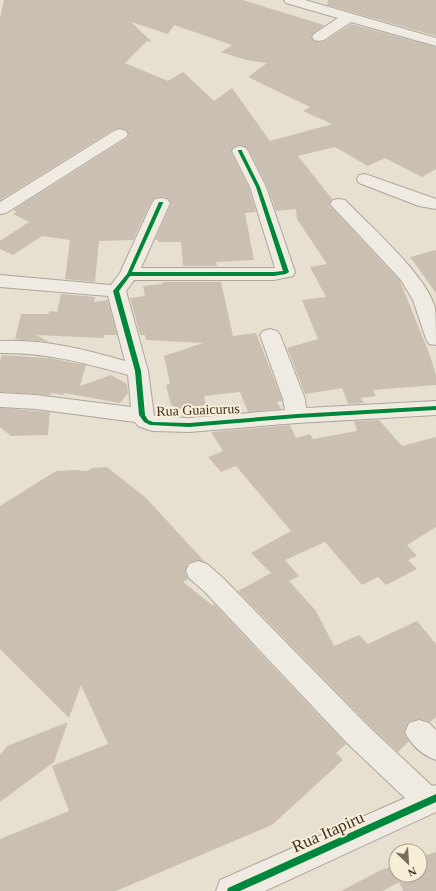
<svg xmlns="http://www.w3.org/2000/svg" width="436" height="891" font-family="Georgia,serif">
  <rect width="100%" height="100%" fill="#e7e0d1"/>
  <path fill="#cbbfb2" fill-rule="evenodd" d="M 4,0 L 243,0 L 324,25 L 311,36 L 314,41 L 325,41 L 351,24 L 436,47 L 436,169 L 422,177 L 385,158 L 368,166 L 335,147 L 298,156 L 332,199 L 329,205 L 400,281 L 429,353 L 436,375 L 436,385 L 373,390 L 376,396 L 360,398 L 365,403 L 348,404 L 342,388 L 305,394 L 287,348 L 318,339 L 302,300 L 326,297 L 310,267 L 327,264 L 297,219 L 296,209 L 276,211 L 267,186 L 249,150 L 246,147 L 240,145 L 234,147 L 231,152 L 249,188 L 256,212 L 245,213 L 254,260 L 216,262 L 217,266 L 183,266 L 181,242 L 158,242 L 158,240 L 155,240 L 171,204 L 168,198 L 161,197 L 155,198 L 151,202 L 133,240 L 99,241 L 95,282 L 65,279 L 70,240 L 42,236 L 13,255 L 0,249 L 0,241 L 29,222 L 13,214 L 17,212 L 13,210 L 127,138 L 129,135 L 127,130 L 120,128 L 113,130 L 0,200 L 0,18 ZM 131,22 L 168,34 L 174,25 L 232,45 L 221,52 L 246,60 L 267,63 L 248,77 L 310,107 L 303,111 L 332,124 L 270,141 L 232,88 L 214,101 L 183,72 L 168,81 L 125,63 L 147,41 L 152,42 Z
    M 328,0 L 436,0 L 436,36 L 327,5 Z
    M 436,250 L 436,293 L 410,257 Z
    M 163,282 L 221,282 L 233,336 L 256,333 L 282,399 L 282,401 L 277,402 L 281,409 L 248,412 L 240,392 L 204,396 L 206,405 L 180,409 L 171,405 L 166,385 L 170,384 L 164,356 L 203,343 L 146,340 L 145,335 L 140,335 L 130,298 L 145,296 L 143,286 L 162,284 Z
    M 61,294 L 95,297 L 94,302 L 108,300 L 117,335 L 104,335 L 104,338 L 36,335 L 49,342 L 15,339 L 21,314 L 49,314 L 49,311 L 57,312 Z
    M 2,355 L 49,358 L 86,365 L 80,386 L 111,375 L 127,384 L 128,393 L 120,403 L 64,393 L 63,395 L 52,393 L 51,395 L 0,392 L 0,361 Z
    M 0,408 L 50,412 L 48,435 L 11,436 L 0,427 Z
    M 379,420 L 402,446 L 436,437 L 436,527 L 407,545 L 417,556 L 408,560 L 417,569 L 386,585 L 378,577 L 362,585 L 325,542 L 285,560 L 299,576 L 289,581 L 316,611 L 334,646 L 359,635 L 368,644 L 417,621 L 436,644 L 436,717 L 430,722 L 419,719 L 408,722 L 404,733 L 409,741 L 398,752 L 368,724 L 238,591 L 271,573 L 251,553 L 291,531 L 236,466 L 221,472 L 208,457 L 223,451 L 211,432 L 290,425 L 296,438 L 310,434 L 313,439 L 357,431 L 354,421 Z
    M 107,467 L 146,498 L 205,562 L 198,560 L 188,563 L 185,572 L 188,579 L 183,582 L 212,605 L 214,604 L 346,744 L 336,753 L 343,760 L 272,825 L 116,891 L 0,891 L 0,839 L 69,811 L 52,766 L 108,744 L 81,685 L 69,718 L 0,649 L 0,506 L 56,471 L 74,470 L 87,471 L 92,468 Z
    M 68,722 L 54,762 L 0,802 L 0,755 L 7,746 Z
    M 436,852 L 436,891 L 403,891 L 399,882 L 383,891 L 341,891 L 381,870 L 396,865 L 396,875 L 420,875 L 420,857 Z"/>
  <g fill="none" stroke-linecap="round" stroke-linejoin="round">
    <defs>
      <path id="minor" d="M 284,0 L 305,0 L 436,38 L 436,46 L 351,22 L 324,40 L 319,41 L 314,40 L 312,37 L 314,34 L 338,18 L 286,3 Z
        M 120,129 L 126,131 L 128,134 L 126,137 L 6,213 L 0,214 L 0,202 L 114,131 Z
        M 240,146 L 246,148 L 248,151 L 266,187 L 295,272 L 293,276 L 274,280 L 134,280 L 126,291 L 148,371 L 154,416 L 189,418 L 285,410 L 283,399 L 260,335 L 263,331 L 270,329 L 277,331 L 280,335 L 305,399 L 306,408 L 436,401 L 436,415 L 297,423 L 189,432 L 152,431 L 138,426 L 135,422 L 36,409 L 0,407 L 0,393 L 36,395 L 131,407 L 128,375 C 85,363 45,352 0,353 L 0,341 C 43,339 84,349 125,361 L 108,296 L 0,287 L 0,275 L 111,285 L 120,273 L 152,203 L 155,199 L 161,198 L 167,199 L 170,203 L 141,268 L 275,268 L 250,187 L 232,151 L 234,148 Z
        M 365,174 L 436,199 L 436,209 L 419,206 L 359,183 L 357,179 L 359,175 Z
        M 339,199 L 345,200 C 370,226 427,276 435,308 C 436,319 436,334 436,345 L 429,344 L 426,339 L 413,300 L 401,280 L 330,204 L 333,200 Z
        M 198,561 L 207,564 L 222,577 L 367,725 L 432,786 L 436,785 L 436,812 L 265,891 L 216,891 L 220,880 L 405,798 L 347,743 L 204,591 L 189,578 L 186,571 L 189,564 Z
        M 419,720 L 429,723 L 436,730 L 436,760 C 422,755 411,745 405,732 L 409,723 Z"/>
    </defs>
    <use href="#minor" stroke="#ada599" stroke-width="2"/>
    <use href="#minor" fill="#efebe3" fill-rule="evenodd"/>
    <defs>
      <path id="cycleway" d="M 238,150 L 242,150 L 242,151 L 260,187 L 289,272 L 286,274 L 274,276 L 130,276 L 119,291 L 141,371 L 145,415 L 148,420 L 153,422 L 189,423 L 297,414 L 436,406 L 436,410 L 297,418 L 189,427 L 150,425 L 144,422 L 139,415 L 135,371 L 113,291 L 127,274 L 159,202 L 163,202 L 163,203 L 132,272 L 274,272 L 283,271 L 256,187 L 238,151 Z
        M 436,794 L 436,802 L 240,891 L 227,891 L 228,888 Z"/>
    </defs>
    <use href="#cycleway" stroke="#f7eed8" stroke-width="2"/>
    <use href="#cycleway" fill="#00873e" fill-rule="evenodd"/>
  </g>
  <g text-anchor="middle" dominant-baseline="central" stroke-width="4" stroke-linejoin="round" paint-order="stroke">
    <g font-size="14" fill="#3d2e20" stroke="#f7eed8">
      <text transform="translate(198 410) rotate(-2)">Rua Guaicurus</text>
    </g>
    <g font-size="17" fill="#3d2e20" stroke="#f7eed8">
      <text transform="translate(328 832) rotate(-24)">Rua Itapiru</text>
    </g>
  </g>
  <g transform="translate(408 863) rotate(155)"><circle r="19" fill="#f7eed8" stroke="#ada18e"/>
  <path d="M0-3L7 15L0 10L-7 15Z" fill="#786c5e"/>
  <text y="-6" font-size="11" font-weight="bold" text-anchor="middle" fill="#3d2e20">N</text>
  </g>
</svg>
